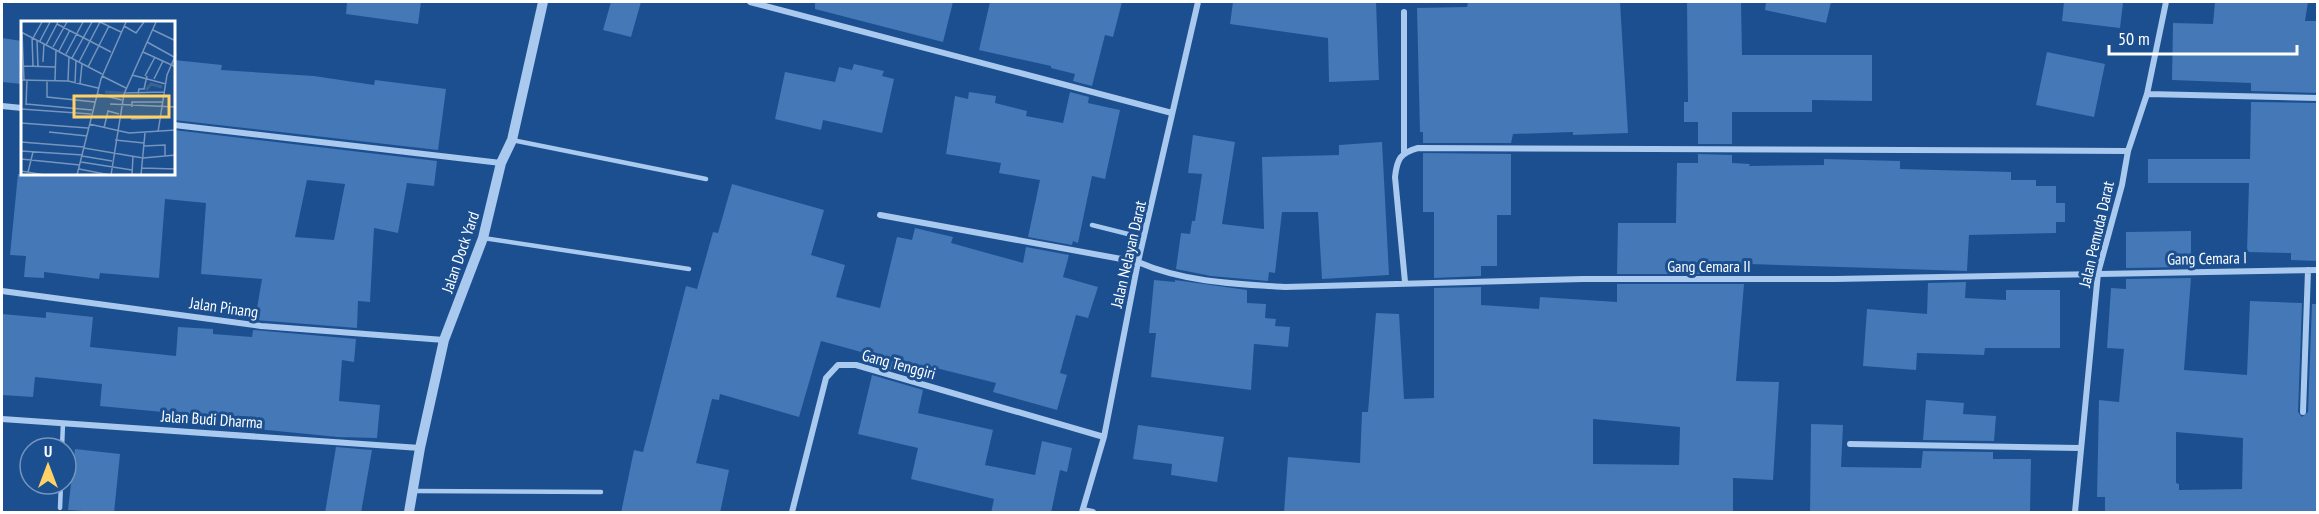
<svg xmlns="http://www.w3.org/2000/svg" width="2319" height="514" font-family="'PT Sans Narrow',sans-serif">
  <rect width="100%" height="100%" fill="#1b4f8f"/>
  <path fill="#4478b7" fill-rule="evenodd" d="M 347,2 L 421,2 L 418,24 L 346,14 Z
    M 611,2 L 641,2 L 631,37 L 603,30 Z
    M 815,2 L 953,2 L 943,42 L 815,9 Z
    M 990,2 L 1122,2 L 1113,37 L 1105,35 L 1092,86 L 1073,81 L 1075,74 L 1051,68 L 1051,66 L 979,50 Z
    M 1233,2 L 1376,2 L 1379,80 L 1329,82 L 1328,38 L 1230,24 Z
    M 1468,2 L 1620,2 L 1628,133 L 1573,135 L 1573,132 L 1513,134 L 1511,143 L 1423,143 L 1423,132 L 1420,132 L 1417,8 L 1467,7 Z
    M 1687,2 L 1741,2 L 1742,55 L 1872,55 L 1872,101 L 1812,100 L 1812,112 L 1732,112 L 1732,144 L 1698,144 L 1698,122 L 1684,122 L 1684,102 L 1688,102 Z
    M 1766,2 L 1831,2 L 1826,23 L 1765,10 Z
    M 2064,2 L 2123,3 L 2120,28 L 2062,21 Z
    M 2215,2 L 2308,2 L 2305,21 L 2318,21 L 2318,93 L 2251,91 L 2251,83 L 2172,80 L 2173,23 L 2213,24 Z
    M 2,38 L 22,41 L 22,84 L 2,82 Z
    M 2047,52 L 2105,64 L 2094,117 L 2036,105 Z
    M 174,60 L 222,65 L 221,70 L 314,76 L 374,85 L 375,80 L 446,89 L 438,150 L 174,120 Z
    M 854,64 L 884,71 L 882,76 L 894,79 L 882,133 L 823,120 L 821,130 L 775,119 L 785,72 L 835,82 L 839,67 L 852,70 Z
    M 969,92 L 996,96 L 995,103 L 1027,111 L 1026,116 L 1063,123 L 1070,92 L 1089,97 L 1088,103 L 1120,110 L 1105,179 L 1092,176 L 1078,243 L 1073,241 L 1072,245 L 1028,237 L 1040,180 L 999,173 L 1001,163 L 946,154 L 955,96 L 968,99 Z
    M 2251,102 L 2318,103 L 2318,261 L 2291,260 L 2291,253 L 2247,252 L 2249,183 L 2148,183 L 2148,159 L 2250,159 Z
    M 174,130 L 437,161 L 434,186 L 407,183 L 398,233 L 374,228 L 370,302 L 358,301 L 357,328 L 255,320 L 262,279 L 201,274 L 206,203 L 165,199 L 159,278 L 100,273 L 99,279 L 44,272 L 44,278 L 24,277 L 26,256 L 10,255 L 18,174 L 174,174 ZM 307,180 L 345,184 L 334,240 L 295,237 Z
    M 1193,135 L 1235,142 L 1222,224 L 1264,229 L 1262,157 L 1339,155 L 1339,145 L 1382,142 L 1389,275 L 1322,279 L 1318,212 L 1282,212 L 1275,273 L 1269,272 L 1268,281 L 1211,276 L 1176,269 L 1181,233 L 1190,234 L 1192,221 L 1195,221 L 1202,174 L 1188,173 Z
    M 1423,153 L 1511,154 L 1511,215 L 1497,215 L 1497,266 L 1481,266 L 1481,276 L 1434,278 L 1434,212 L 1423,212 Z
    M 1698,154 L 1732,155 L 1732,163 L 1750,164 L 1749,166 L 1824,165 L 1824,159 L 1900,161 L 1900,169 L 2011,172 L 2011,180 L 2036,180 L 2036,186 L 2056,186 L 2056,203 L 2065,203 L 2065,222 L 2056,222 L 2056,233 L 1969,235 L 1967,271 L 1750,264 L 1750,269 L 1745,268 L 1745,274 L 1617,274 L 1618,223 L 1676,223 L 1677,163 L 1698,163 Z
    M 732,184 L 824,210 L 811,255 L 845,265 L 836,297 L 880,308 L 897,237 L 912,240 L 915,228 L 953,237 L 951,243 L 1023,263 L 1026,247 L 1069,255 L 1063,277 L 1098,287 L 1088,318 L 1076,315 L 1060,373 L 1067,375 L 1057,410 L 993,392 L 996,383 L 928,366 L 925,380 L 874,365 L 876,356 L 821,341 L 799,417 L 720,394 L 719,400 L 712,399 L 696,463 L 729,470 L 720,513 L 621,513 L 634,450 L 643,452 L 686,286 L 697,289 L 713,232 L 718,233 Z
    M 2191,231 L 2191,267 L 2126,268 L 2126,232 Z
    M 2191,278 L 2184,370 L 2247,375 L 2250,301 L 2302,303 L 2298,412 L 2302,417 L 2308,412 L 2312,304 L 2318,304 L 2318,513 L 2105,513 L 2105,497 L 2097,497 L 2099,400 L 2119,402 L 2124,349 L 2107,348 L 2111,288 L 2126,289 L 2126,279 ZM 2176,432 L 2243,438 L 2242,489 L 2179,490 L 2179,484 L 2176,483 Z
    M 1154,280 L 1175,282 L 1175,280 L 1247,290 L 1247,303 L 1266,304 L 1265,318 L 1276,319 L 1275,326 L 1290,327 L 1288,347 L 1254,344 L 1251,390 L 1151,377 L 1156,333 L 1149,333 Z
    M 1966,282 L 1965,298 L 2006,300 L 2006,290 L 2060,290 L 2060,348 L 1985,348 L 1984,355 L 1917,353 L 1916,370 L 1863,366 L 1867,309 L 1927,314 L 1928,283 Z
    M 1617,284 L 1744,284 L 1736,381 L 1779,382 L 1773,480 L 1733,478 L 1733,513 L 1284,513 L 1288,457 L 1360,463 L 1362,412 L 1368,412 L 1376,313 L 1399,314 L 1404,399 L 1434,398 L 1434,288 L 1481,287 L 1481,305 L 1539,309 L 1540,297 L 1617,302 ZM 1593,419 L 1680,427 L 1679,465 L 1593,464 Z
    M 46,312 L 93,317 L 90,347 L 176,356 L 178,327 L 213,329 L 213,334 L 252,337 L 253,330 L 356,339 L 354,362 L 342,360 L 339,401 L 380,405 L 377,438 L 338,437 L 225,426 L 225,418 L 100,406 L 102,384 L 35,377 L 33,397 L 2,395 L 2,314 L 46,318 Z
    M 872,375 L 923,390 L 918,413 L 993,430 L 985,465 L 1035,475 L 1042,441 L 1072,448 L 1067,472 L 1060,470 L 1051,513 L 991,513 L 994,499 L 911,479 L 918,448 L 858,434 Z
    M 1926,400 L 1964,403 L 1963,414 L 1996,416 L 1994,441 L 1923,440 Z
    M 1811,424 L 1843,425 L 1841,467 L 1921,468 L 1923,451 L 1993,452 L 1993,459 L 2031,459 L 2030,513 L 1810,513 Z
    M 1138,425 L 1224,437 L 1217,482 L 1171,475 L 1172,464 L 1133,459 Z
    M 336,447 L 372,450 L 361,513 L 325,513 Z
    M 75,449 L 120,454 L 114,513 L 68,510 Z"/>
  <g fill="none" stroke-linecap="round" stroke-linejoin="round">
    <path stroke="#a9c9ee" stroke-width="4.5" d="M 512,140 L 706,179
      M 1092,225 L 1144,238
      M 483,238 L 689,269
      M 62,448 L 63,423
      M 415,491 L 601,492
      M 60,508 L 61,484"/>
    <path stroke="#a9c9ee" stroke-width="6" d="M 750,2 L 1172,113
      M 1404,12 L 1404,152
      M 2147,94 L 2318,98
      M 2,106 L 22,108
      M 174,125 L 501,163
      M 880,215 L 1138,262 C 1183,282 1236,284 1285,287 L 1583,279 L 1835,279 L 2318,270
      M 1405,282 L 1395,177 C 1397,159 1400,153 1418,148 L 2128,151
      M 2,291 L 261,326 L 444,340
      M 2303,412 L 2308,270
      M 2,419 L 420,448
      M 1850,444 L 2080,448
      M 1083,510 L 1093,512
      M 792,512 L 826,378 L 838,365 L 856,365 L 1104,437
      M 1082,512 L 1104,437 L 1138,262 L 1198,2
      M 2075,512 L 2098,273 L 2122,185 L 2128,151 L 2147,94 L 2166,2"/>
    <path stroke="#a9c9ee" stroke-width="10" d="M 409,512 L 420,448 L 444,340 L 483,238 L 501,163 L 512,140 L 543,2"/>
  </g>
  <g text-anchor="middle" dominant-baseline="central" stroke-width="6" stroke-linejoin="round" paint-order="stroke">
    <g font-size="16" fill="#fff" stroke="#1b4f8f">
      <text transform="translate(2096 234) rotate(-77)">Jalan Pemuda Darat</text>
      <text transform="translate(460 252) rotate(-71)">Jalan Dock Yard</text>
      <text transform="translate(1128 254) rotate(-77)">Jalan Nelayan Darat</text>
      <text transform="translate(2207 258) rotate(-1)">Gang Cemara I</text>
      <text x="1709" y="266">Gang Cemara II</text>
      <text transform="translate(224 307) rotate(8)">Jalan Pinang</text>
      <text transform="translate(899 364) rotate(15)">Gang Tenggiri</text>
      <text transform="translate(212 419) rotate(4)">Jalan Budi Dharma</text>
    </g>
  </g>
  <g transform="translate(21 21)">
    <rect width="154" height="154" fill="#1b4f8f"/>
    <path fill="none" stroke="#3c6290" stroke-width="3" d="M 125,69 L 130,63 L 141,66M 84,71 L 103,72"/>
    <path fill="none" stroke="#7695bc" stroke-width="1.5" d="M 79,1 L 100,11M 36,3 L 90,31M 103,5 L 115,12 L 123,1M 132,9 L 155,20M 0,11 L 81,53M 1,12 L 3,59M 11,16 L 12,46M 12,17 L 21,1M 16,19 L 17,46M 19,20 L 29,1M 126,21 L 153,36M 25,24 L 37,1M 32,26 L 46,1M 38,30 L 49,9M 122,31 L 155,46M 45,33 L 62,1M 51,37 L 71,1M 22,41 L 23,22M 58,41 L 79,1M 3,45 L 34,46M 67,46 L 88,5M 111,54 L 145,63M 81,55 L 105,67M 124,55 L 134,36M 133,58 L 142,40M 0,59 L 47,60 L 77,67M 26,59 L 26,76 L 74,81M 34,59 L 35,28M 47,60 L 48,35M 54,62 L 55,39M 59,63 L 61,43M 103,72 L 143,71M 76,73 L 101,79M 117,73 L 118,68 L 123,68 L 126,55M 5,83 L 71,89M 89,83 L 155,86M 5,84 L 6,59M 111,86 L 111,81 L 141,81M 0,88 L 70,93M 110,98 L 138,97M 0,102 L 67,107M 68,103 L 108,112 L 155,109M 83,107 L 87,90 L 98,93M 28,111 L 66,115M 137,111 L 146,54 L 155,33M 94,119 L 123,122M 0,121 L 63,126M 123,125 L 144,124 L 144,135M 63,127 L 122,137 L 155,134M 0,130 L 62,134M 61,135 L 91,140M 0,138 L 59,144M 60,141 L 111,149M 121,147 L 155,148M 58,148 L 89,154M 0,150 L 24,154M 7,151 L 12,131M 56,154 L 80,58 L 105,1M 90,154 L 103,73 L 135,1M 111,154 L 112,135M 120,154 L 124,112"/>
    <path fill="#ffd166" fill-opacity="0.15" stroke="#ffd166" stroke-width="3" d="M 53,75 L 148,75 L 148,96 L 53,96 Z"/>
    <rect width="154" height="154" fill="none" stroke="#fff" stroke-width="3"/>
  </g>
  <rect width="2319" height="514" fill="none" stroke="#ffffff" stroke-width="6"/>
  <g transform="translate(48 466)"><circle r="28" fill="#1b4f8f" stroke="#7695bc" stroke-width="1.5"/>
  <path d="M0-4.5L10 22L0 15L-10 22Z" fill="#ffd166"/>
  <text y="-9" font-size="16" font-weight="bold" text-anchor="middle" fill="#ffffff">U</text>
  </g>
  <path d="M2109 45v9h188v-9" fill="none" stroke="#ffffff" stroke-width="3"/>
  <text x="2118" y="45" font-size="18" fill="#ffffff" stroke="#1b4f8f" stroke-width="4.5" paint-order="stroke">50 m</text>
</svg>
